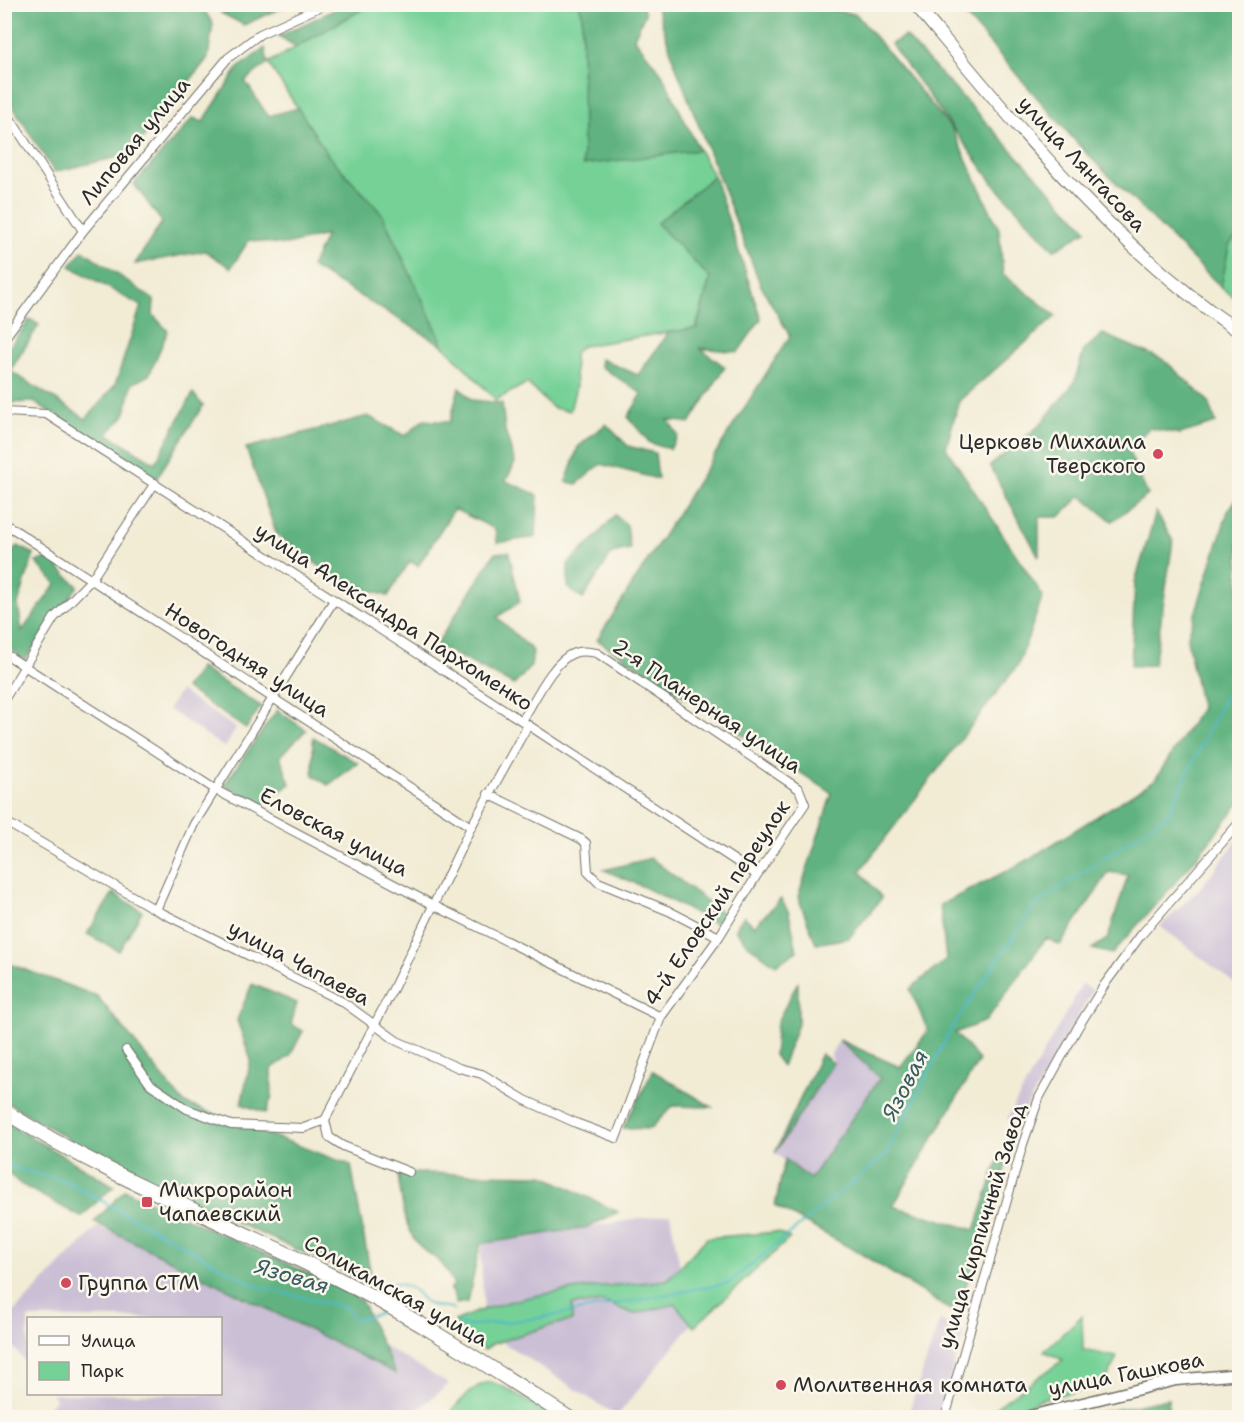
<svg xmlns="http://www.w3.org/2000/svg" width="1244" height="1422" font-family="'Shantell Sans',sans-serif">
  <rect width="100%" height="100%" fill="#fbf7ec"/>
  <filter id="ink" filterUnits="userSpaceOnUse"><feTurbulence type="fractalNoise" baseFrequency=".0167" numOctaves="2"/><feDisplacementMap in="SourceGraphic" scale="12" xChannelSelector="R" yChannelSelector="G"/><feConvolveMatrix kernelMatrix="1 2 1 2 8 2 1 2 1" color-interpolation-filters="sRGB"/></filter>
  <filter id="wash" filterUnits="userSpaceOnUse"><feTurbulence type="fractalNoise" baseFrequency=".008" numOctaves="4" result="noise"/><feDisplacementMap in="SourceGraphic" scale="24" xChannelSelector="R" yChannelSelector="G"/><feGaussianBlur stdDeviation="1.35" result="paint"/><feColorMatrix in="noise" values="0 0 0 0 0 0 0 0 0 0 0 0 0 0 0 0 0 1.4 0 .05"/><feComposite in="paint" operator="in"/></filter>
  <g filter="url(#wash)">
    <rect width="100%" height="100%" fill="#f2ecd5"/>
    <path fill="#cbbfd5" d="M 180,691 L 236,728 L 225,748 L 168,709 Z
      M 1239,838 L 1239,987 L 1160,926 L 1201,887 Z
      M 1082,984 L 1093,990 L 1017,1124 L 1007,1118 Z
      M 839,1040 L 880,1077 L 810,1180 L 775,1153 L 833,1063 L 831,1054 Z
      M 670,1214 L 691,1325 L 617,1416 L 485,1331 L 480,1244 Z
      M 97,1227 L 275,1283 L 449,1384 L 409,1417 L 47,1417 L 43,1413 L 55,1399 L 51,1394 L 220,1394 L 220,1318 L 28,1318 L 28,1366 L 5,1336 L 4,1322 Z
      M 940,1320 L 964,1333 L 937,1417 L 907,1417 Z"/>
    <path fill="#76d197" stroke="#507e61" stroke-width="1.5" d="M 370,5 L 579,5 L 582,13 L 583,165 L 699,150 L 714,176 L 657,223 L 710,278 L 696,328 L 582,346 L 574,353 L 576,386 L 570,411 L 553,408 L 527,383 L 496,400 L 444,346 L 382,214 L 328,155 L 268,63 Z
      M 1239,234 L 1239,301 L 1221,287 L 1229,245 Z
      M 776,1232 L 790,1238 L 694,1327 L 675,1304 L 634,1314 L 604,1302 L 572,1305 L 572,1321 L 552,1325 L 492,1344 L 485,1350 L 465,1339 L 455,1321 C 521,1290 595,1288 667,1280 L 707,1238 Z
      M 1082,1316 L 1083,1350 L 1117,1357 L 1104,1385 L 1041,1399 L 1005,1417 L 985,1417 L 999,1405 L 1063,1360 L 1044,1351 Z
      M 491,1382 L 506,1388 L 554,1417 L 452,1417 L 453,1409 C 464,1398 474,1384 491,1382 Z"/>
    <path fill="#60b380" stroke="#466f56" stroke-width="1.5" d="M 5,4 L 201,5 L 213,24 L 208,58 L 131,154 L 54,172 L 5,94 Z
      M 346,4 L 370,5 L 296,47 L 279,36 Z
      M 812,4 L 816,8 L 856,14 L 952,129 L 999,229 L 1003,274 L 1056,316 L 959,401 L 946,448 L 1043,596 L 1018,665 L 860,871 L 882,898 L 849,938 L 816,944 L 798,897 L 832,793 L 597,640 L 790,336 L 761,286 L 676,67 L 656,5 Z
      M 222,5 L 222,4 L 288,5 L 244,25 L 221,13 Z
      M 579,5 L 642,5 L 645,14 L 634,38 L 662,74 L 699,150 L 583,165 L 582,13 Z
      M 956,5 L 1239,5 L 1239,234 L 1229,245 L 1221,287 L 1084,151 Z
      M 905,36 L 1087,230 L 1054,250 L 994,184 L 891,44 Z
      M 265,48 L 268,63 L 245,81 L 268,116 L 298,108 L 328,155 L 382,214 L 444,346 L 311,267 L 326,235 L 286,245 L 249,240 L 231,268 L 205,251 L 135,264 L 162,222 L 134,184 L 193,118 L 203,122 L 238,68 Z
      M 714,176 L 761,319 L 738,352 L 700,348 L 725,367 L 690,423 L 668,420 L 678,435 L 670,449 L 650,443 L 628,417 L 642,394 L 600,366 L 601,359 L 638,375 L 669,332 L 697,328 L 710,278 L 657,223 Z
      M 83,250 L 154,300 L 153,315 L 168,331 L 149,375 L 132,384 L 125,415 L 108,434 L 155,463 L 193,393 L 203,406 L 156,479 L 34,402 L 5,403 L 5,353 L 30,319 L 39,325 L 10,371 L 86,419 L 115,385 L 141,306 L 70,266 Z
      M 1103,334 L 1164,360 L 1209,402 L 1216,423 L 1180,434 L 1149,428 L 1128,450 L 1148,495 L 1112,521 L 1081,496 L 1059,517 L 1039,517 L 1039,557 L 990,466 L 1040,425 L 1074,383 L 1084,350 Z
      M 459,387 L 472,400 L 502,403 L 505,430 L 515,463 L 506,481 L 538,495 L 536,537 L 497,543 L 495,529 L 454,509 L 418,566 L 410,561 L 388,596 L 340,581 L 277,535 L 246,448 L 368,416 L 405,436 L 423,420 L 450,422 Z
      M 606,424 L 628,446 L 655,453 L 658,479 L 601,464 L 577,484 L 566,482 L 578,447 Z
      M 1239,495 L 1239,804 L 1187,869 L 1112,954 L 1092,949 L 1108,938 L 1128,875 L 1109,872 L 1060,945 L 1046,938 L 986,1021 L 955,1033 L 979,1060 L 893,1206 L 975,1230 L 998,1161 L 1011,1149 L 957,1314 L 863,1255 L 775,1206 L 785,1159 L 810,1179 L 880,1078 L 839,1040 L 900,1067 L 928,1031 L 910,989 L 946,960 L 940,905 L 1026,861 L 1155,780 L 1201,708 L 1187,639 L 1228,511 Z
      M 1156,512 L 1173,541 L 1154,665 L 1131,666 L 1135,582 Z
      M 615,515 L 627,525 L 630,549 L 612,553 L 583,599 L 568,588 L 568,564 L 596,537 Z
      M 18,546 L 34,554 L 18,604 L 22,631 L 56,584 L 36,562 L 48,558 L 78,586 L 25,660 L 5,645 L 5,557 Z
      M 509,552 L 520,602 L 497,617 L 533,651 L 531,666 L 514,685 L 436,645 L 495,553 Z
      M 200,668 L 261,706 L 246,729 L 185,688 Z
      M 277,710 L 306,730 L 280,756 L 290,784 L 263,804 L 224,785 Z
      M 313,737 L 358,763 L 328,785 L 313,775 Z
      M 651,858 L 722,913 L 716,924 L 644,887 L 604,870 Z
      M 113,893 L 142,911 L 119,951 L 87,934 Z
      M 781,899 L 789,913 L 797,951 L 776,965 L 747,944 L 735,929 L 744,916 L 754,926 Z
      M 4,962 L 97,996 L 184,1103 L 351,1165 L 373,1287 L 325,1262 L 127,1174 L 5,1101 Z
      M 798,982 L 798,1024 L 782,1066 L 774,1055 L 777,1022 Z
      M 252,984 L 297,1003 L 291,1024 L 303,1031 L 290,1056 L 271,1069 L 272,1096 L 266,1113 L 241,1104 L 251,1060 L 237,1020 Z
      M 821,1054 L 833,1063 L 775,1153 Z
      M 653,1071 L 712,1107 L 673,1106 L 650,1129 L 623,1128 Z
      M 5,1122 L 114,1186 L 81,1217 L 20,1184 L 5,1170 Z
      M 412,1173 L 543,1175 L 618,1212 L 589,1227 L 480,1244 L 468,1302 L 456,1304 L 453,1292 L 450,1289 L 454,1285 C 450,1278 447,1270 442,1264 C 435,1256 424,1252 417,1243 C 404,1228 401,1195 398,1175 Z
      M 125,1190 L 329,1283 L 361,1300 L 395,1373 L 94,1222 Z
      M 1168,1399 L 1169,1417 L 1079,1417 Z"/>
    <g fill="none" stroke-linecap="round" stroke-linejoin="round">
      <path stroke="#4cb8c8" stroke-width="2" d="M 4,1165 L 66,1181 L 258,1287 L 345,1307 L 355,1320 L 378,1314 L 381,1307
        M 385,1300 L 393,1283 C 401,1284 411,1287 416,1292 C 422,1298 423,1302 431,1305 C 440,1309 447,1304 455,1310
        M 459,1321 L 462,1325 L 469,1326 L 539,1318 L 729,1283 L 886,1155 L 951,1029 L 1035,905 L 1168,814 L 1240,665"/>
    </g>
  </g>
  <g filter="url(#ink)">
    <g fill="none" stroke-linecap="round" stroke-linejoin="round">
      <defs>
        <path id="minor" d="M 4,109 L 83,231
          M 4,339 L 83,231 L 228,58 L 260,34 L 326,4
          M 4,412 L 46,414 L 522,721 L 757,875
          M 4,523 L 471,827
          M 4,653 L 216,790 L 433,905 L 661,1017
          M 4,700 L 54,618 L 91,580 L 155,483
          M 488,794 L 581,839 L 586,843 L 588,872 L 598,882 L 669,911 L 719,937
          M 4,821 L 156,910 L 343,1002 L 397,1041 L 459,1068 L 482,1074 L 525,1100 L 576,1123 L 616,1138 L 661,1017 L 719,937 L 757,875 L 805,804 L 799,789 L 597,653 C 589,652 582,650 574,653 C 553,660 534,702 522,721
          M 156,910 L 194,824 L 334,600
          M 126,1050 L 150,1084 L 187,1109 L 231,1125 L 304,1128 L 325,1120
          M 325,1120 L 392,991 L 471,827 L 528,725
          M 325,1120 L 329,1137 L 343,1146 L 409,1172
          M 945,1418 L 1023,1144 L 1039,1098 L 1078,1027 L 1105,984 L 1141,935 L 1240,822"/>
        <path id="tertiary" d="M 1022,1418 L 1176,1380 L 1240,1374"/>
        <path id="secondary" d="M 915,4 C 1014,122 1111,245 1240,332"/>
        <path id="primary" d="M 4,1111 C 105,1175 216,1218 322,1271 C 409,1313 488,1366 569,1418"/>
      </defs>
      <use href="#minor" stroke="#716f66" stroke-width="10"/>
      <use href="#tertiary" stroke="#716f66" stroke-width="13"/>
      <use href="#secondary" stroke="#716f66" stroke-width="14"/>
      <use href="#primary" stroke="#716f66" stroke-width="16"/>
      <use href="#minor" stroke="#fff" stroke-width="8"/>
      <use href="#tertiary" stroke="#fff" stroke-width="10"/>
      <use href="#secondary" stroke="#fff" stroke-width="12"/>
      <use href="#primary" stroke="#fff" stroke-width="14"/>
    </g>
  </g>
  <g fill="#d1495b" stroke="#fbf7ec" stroke-width="2">
    <circle cx="1158" cy="454" r="6"/>
    <rect x="141" y="1196" width="12" height="12" rx="3"/>
    <circle cx="66" cy="1283" r="6"/>
    <circle cx="781" cy="1385" r="6"/>
  </g>
  <g text-anchor="middle" dominant-baseline="central" stroke-width="5" stroke-linejoin="round" paint-order="stroke">
    <g font-size="21" fill="#2b2b2b" stroke="#fbf7ec">
      <text transform="translate(135 141) rotate(-50)">Липовая улица</text>
      <text transform="translate(1082 164) rotate(47)">улица Лянгасова</text>
      <text transform="translate(394 617) rotate(33)">улица Александра Пархоменко</text>
      <text transform="translate(247 660) rotate(33)">Новогодняя улица</text>
      <text transform="translate(707 706) rotate(34)">2-я Планерная улица</text>
      <text transform="translate(334 832) rotate(28)">Еловская улица</text>
      <text transform="translate(717 903) rotate(-56)">4-й Еловский переулок</text>
      <text transform="translate(299 963) rotate(28)">улица Чапаева</text>
      <text transform="translate(982 1226) rotate(-73)">улица Кирпичный Завод</text>
      <text transform="translate(396 1291) rotate(29)">Соликамская улица</text>
      <text transform="translate(1126 1374) rotate(-11)">улица Гашкова</text>
    </g>
    <g font-size="21" fill="#2b2b2b" stroke="#fbf7ec" text-anchor="start">
      <text x="1146" y="442" text-anchor="end">Церковь Михаила<tspan x="1146" dy="24">Тверского</tspan></text>
      <text x="159" y="1190">Микрорайон<tspan x="159" dy="24">Чапаевский</tspan></text>
      <text x="78" y="1283">Группа СТМ</text>
      <text x="793" y="1385">Молитвенная комната</text>
    </g>
    <g font-size="22" font-style="italic" fill="#375c62" stroke="#fbf7ec">
      <text transform="translate(905 1085) rotate(-63)">Язовая</text>
      <text transform="translate(292 1276) rotate(16)">Язовая</text>
    </g>
  </g>
  <rect width="1244" height="1422" fill="none" stroke="#fbf7ec" stroke-width="24"/>
  <rect x="27" y="1317" width="195" height="78" fill="#fbf7ec" stroke="#a8a59f" stroke-width="1.5"/>
  <rect x="39" y="1336" width="30" height="9" fill="#ffffff" stroke="#a8a59f" stroke-width="1.5"/>
  <text x="81" y="1347" font-size="18" fill="#2b2b2b">Улица</text>
  <rect x="39" y="1362" width="30" height="18" fill="#76d197" stroke="#a8a59f" stroke-width="1.5"/>
  <text x="81" y="1377" font-size="18" fill="#2b2b2b">Парк</text>
</svg>
